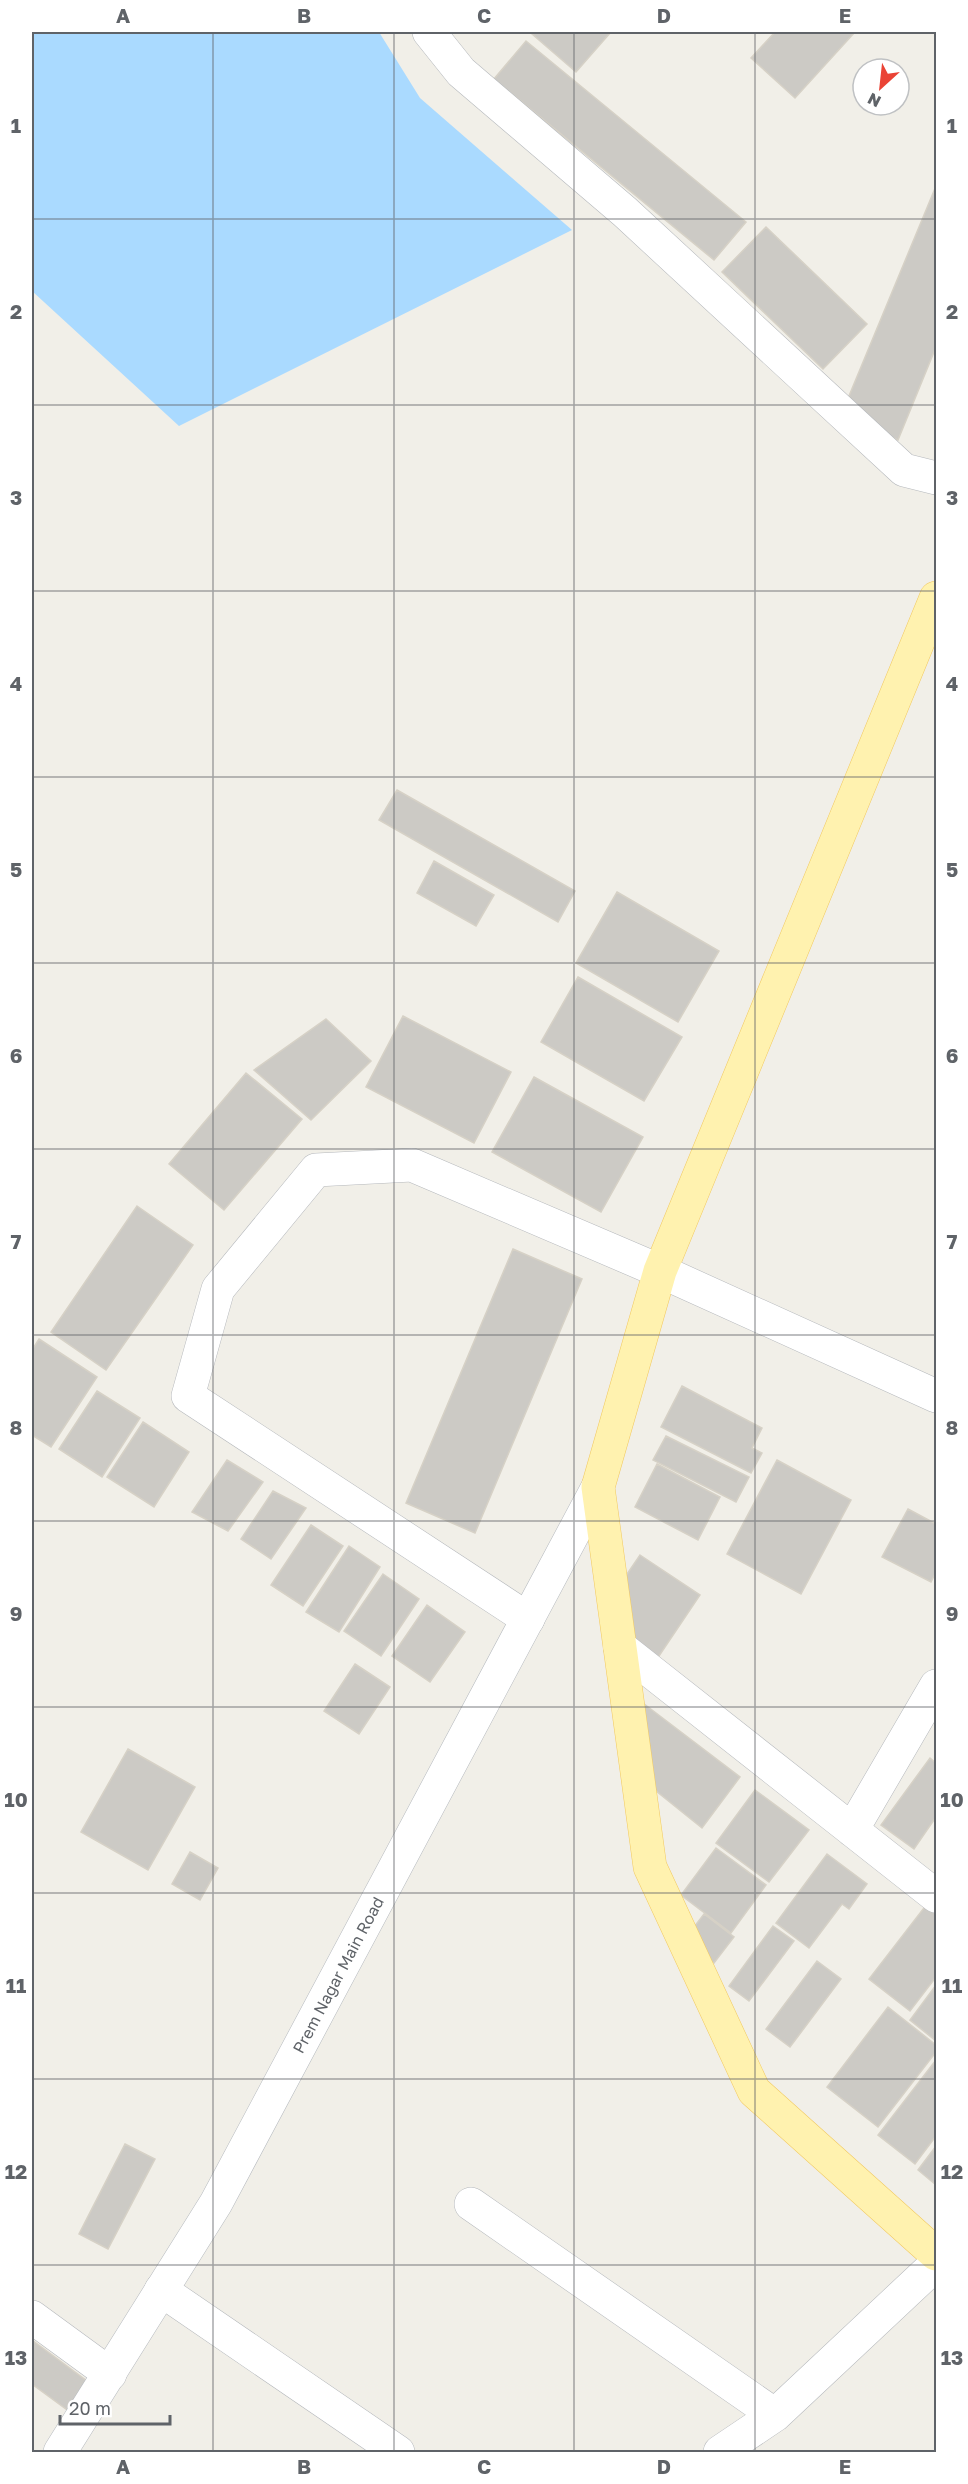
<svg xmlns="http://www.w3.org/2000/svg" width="968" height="2484" font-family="'Golos Text',sans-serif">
  <rect width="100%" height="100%" fill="#f1efe8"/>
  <path fill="#aadaff" d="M 32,32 L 379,32 L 420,98 L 572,230 L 179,426 L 32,291 Z"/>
  <path fill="#cccac5" stroke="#d6d1c6" stroke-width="1.5" d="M 534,32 L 611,32 L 576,72 L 532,34 Z
    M 775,32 L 855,32 L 795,98 L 751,58 Z
    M 526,41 L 746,222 L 714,260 L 494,79 Z
    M 936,186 L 936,347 L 898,440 L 865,426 L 849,396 Z
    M 766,227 L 867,324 L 823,369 L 722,272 Z
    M 397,790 L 575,891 L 558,922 L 379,820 Z
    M 434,861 L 494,895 L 476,926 L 417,893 Z
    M 617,892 L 719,951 L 678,1022 L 576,963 Z
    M 578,977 L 682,1037 L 644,1101 L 541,1042 Z
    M 403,1016 L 511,1072 L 474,1143 L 366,1087 Z
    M 326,1019 L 371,1061 L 311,1120 L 254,1070 Z
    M 246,1073 L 302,1119 L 224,1210 L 169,1164 Z
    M 534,1077 L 643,1137 L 601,1212 L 492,1152 Z
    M 137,1206 L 193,1245 L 106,1370 L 51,1332 Z
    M 513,1249 L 582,1279 L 475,1533 L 406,1503 Z
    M 39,1339 L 97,1377 L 51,1447 L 32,1435 L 32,1350 Z
    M 682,1386 L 762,1428 L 752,1448 L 762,1453 L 751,1473 L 661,1427 Z
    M 97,1391 L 140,1418 L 102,1477 L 59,1449 Z
    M 143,1422 L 189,1452 L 154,1507 L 107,1477 Z
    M 666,1436 L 749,1477 L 736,1502 L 653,1460 Z
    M 227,1460 L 263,1482 L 228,1531 L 192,1512 Z
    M 777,1460 L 851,1500 L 801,1594 L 727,1554 Z
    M 657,1464 L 720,1497 L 698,1540 L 635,1507 Z
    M 273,1491 L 306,1508 L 271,1559 L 241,1539 Z
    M 908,1509 L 936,1524 L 936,1572 L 931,1582 L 882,1557 Z
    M 311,1525 L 343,1546 L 303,1606 L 271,1585 Z
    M 349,1546 L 380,1567 L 339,1632 L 306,1612 Z
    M 640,1555 L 700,1595 L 657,1659 L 636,1646 L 623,1580 Z
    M 383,1574 L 419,1599 L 381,1656 L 344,1631 Z
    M 427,1605 L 465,1632 L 430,1682 L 392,1656 Z
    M 355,1664 L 390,1687 L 359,1734 L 324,1711 Z
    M 635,1697 L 740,1777 L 702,1828 L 645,1782 Z
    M 128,1749 L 195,1787 L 148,1870 L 81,1832 Z
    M 930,1758 L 936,1763 L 936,1817 L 914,1849 L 881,1825 Z
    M 755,1790 L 809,1830 L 769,1882 L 716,1843 Z
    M 716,1848 L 766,1885 L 731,1933 L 681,1895 Z
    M 190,1852 L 218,1868 L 200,1900 L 172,1884 Z
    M 827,1854 L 867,1884 L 849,1909 L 842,1904 L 809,1948 L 776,1923 Z
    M 927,1904 L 936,1911 L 936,1977 L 910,2011 L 869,1979 Z
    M 704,1914 L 734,1937 L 714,1963 L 684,1940 Z
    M 773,1926 L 794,1941 L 749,2001 L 729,1986 Z
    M 817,1961 L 841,1979 L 790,2047 L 766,2029 Z
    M 936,1985 L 936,2041 L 910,2020 Z
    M 888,2007 L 936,2045 L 936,2052 L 878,2127 L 827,2087 Z
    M 936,2060 L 936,2136 L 915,2164 L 878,2135 Z
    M 125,2144 L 155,2159 L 108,2249 L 79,2234 Z
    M 936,2146 L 936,2185 L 918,2170 Z
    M 32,2340 L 91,2384 L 70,2412 L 32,2384 Z"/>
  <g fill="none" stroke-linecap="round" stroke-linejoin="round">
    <defs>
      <path id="street" d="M 429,32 L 461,72 L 625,212 L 904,470 L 936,478
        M 528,1619 L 188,1396 L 218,1289 L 316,1170 L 412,1165 L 660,1271 L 936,1396
        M 620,1647 L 936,1896
        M 852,1830 L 936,1686
        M 471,2204 L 775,2415
        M 161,2290 L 398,2452
        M 32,2317 L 110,2374
        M 720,2452 L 775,2415 L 936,2264"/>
      <path id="secondary" d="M 60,2452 L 216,2203 L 598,1487"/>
      <path id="primary" d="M 936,598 L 660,1271 L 598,1487 L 650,1867 L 754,2091 L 936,2254"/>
    </defs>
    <use href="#street" stroke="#b5b8bc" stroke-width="34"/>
    <use href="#secondary" stroke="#b6babf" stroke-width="34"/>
    <use href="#primary" stroke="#f2c960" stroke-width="34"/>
    <use href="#street" stroke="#fff" stroke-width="33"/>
    <use href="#secondary" stroke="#fff" stroke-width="33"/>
    <use href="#primary" stroke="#fff2af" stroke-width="33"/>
  </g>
  <path fill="none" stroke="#5f6368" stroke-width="1.5" stroke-opacity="0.55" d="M 213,32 L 213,2452M 394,32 L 394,2452M 574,32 L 574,2452M 755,32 L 755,2452M 32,219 L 936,219M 32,405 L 936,405M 32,591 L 936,591M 32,777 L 936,777M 32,963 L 936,963M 32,1149 L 936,1149M 32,1335 L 936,1335M 32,1521 L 936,1521M 32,1707 L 936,1707M 32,1893 L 936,1893M 32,2079 L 936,2079M 32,2265 L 936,2265"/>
  <g text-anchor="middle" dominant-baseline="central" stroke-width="4.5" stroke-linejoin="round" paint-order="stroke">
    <g font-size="16" fill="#5f6368" stroke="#fff">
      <text transform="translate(338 1975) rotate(-62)">Prem Nagar Main Road</text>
    </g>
  </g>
  <rect width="968" height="2484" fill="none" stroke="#ffffff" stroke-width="66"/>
  <g transform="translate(881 87) rotate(207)"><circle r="28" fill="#ffffff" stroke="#bfc1c3" stroke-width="1.5"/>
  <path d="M0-4.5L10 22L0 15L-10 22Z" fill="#ea4335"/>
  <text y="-9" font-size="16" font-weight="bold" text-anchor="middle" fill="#5f6368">N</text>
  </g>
  <path d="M60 2415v9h110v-9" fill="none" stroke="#5f6368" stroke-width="3"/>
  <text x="69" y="2415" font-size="18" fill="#5f6368" stroke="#ffffff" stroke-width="4.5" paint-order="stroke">20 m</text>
  <rect x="33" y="33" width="902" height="2418" fill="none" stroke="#5f6368" stroke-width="2"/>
  <g font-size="20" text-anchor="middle" font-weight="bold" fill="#5f6368">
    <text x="123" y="23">A</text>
    <text x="304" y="23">B</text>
    <text x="484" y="23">C</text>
    <text x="664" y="23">D</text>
    <text x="845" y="23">E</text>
    <text x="16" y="133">1</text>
    <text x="952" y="133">1</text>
    <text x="16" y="319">2</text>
    <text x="952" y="319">2</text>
    <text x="16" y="505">3</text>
    <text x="952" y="505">3</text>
    <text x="16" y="691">4</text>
    <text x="952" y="691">4</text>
    <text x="16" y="877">5</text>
    <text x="952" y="877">5</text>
    <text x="16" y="1063">6</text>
    <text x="952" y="1063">6</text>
    <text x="16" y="1249">7</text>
    <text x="952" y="1249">7</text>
    <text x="16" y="1435">8</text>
    <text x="952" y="1435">8</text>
    <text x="16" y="1621">9</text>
    <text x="952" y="1621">9</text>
    <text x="16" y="1807">10</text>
    <text x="952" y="1807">10</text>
    <text x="16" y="1993">11</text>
    <text x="952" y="1993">11</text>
    <text x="16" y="2179">12</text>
    <text x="952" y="2179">12</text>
    <text x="16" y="2365">13</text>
    <text x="952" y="2365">13</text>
    <text x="123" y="2474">A</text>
    <text x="304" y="2474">B</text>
    <text x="484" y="2474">C</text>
    <text x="664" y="2474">D</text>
    <text x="845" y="2474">E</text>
  </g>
</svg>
